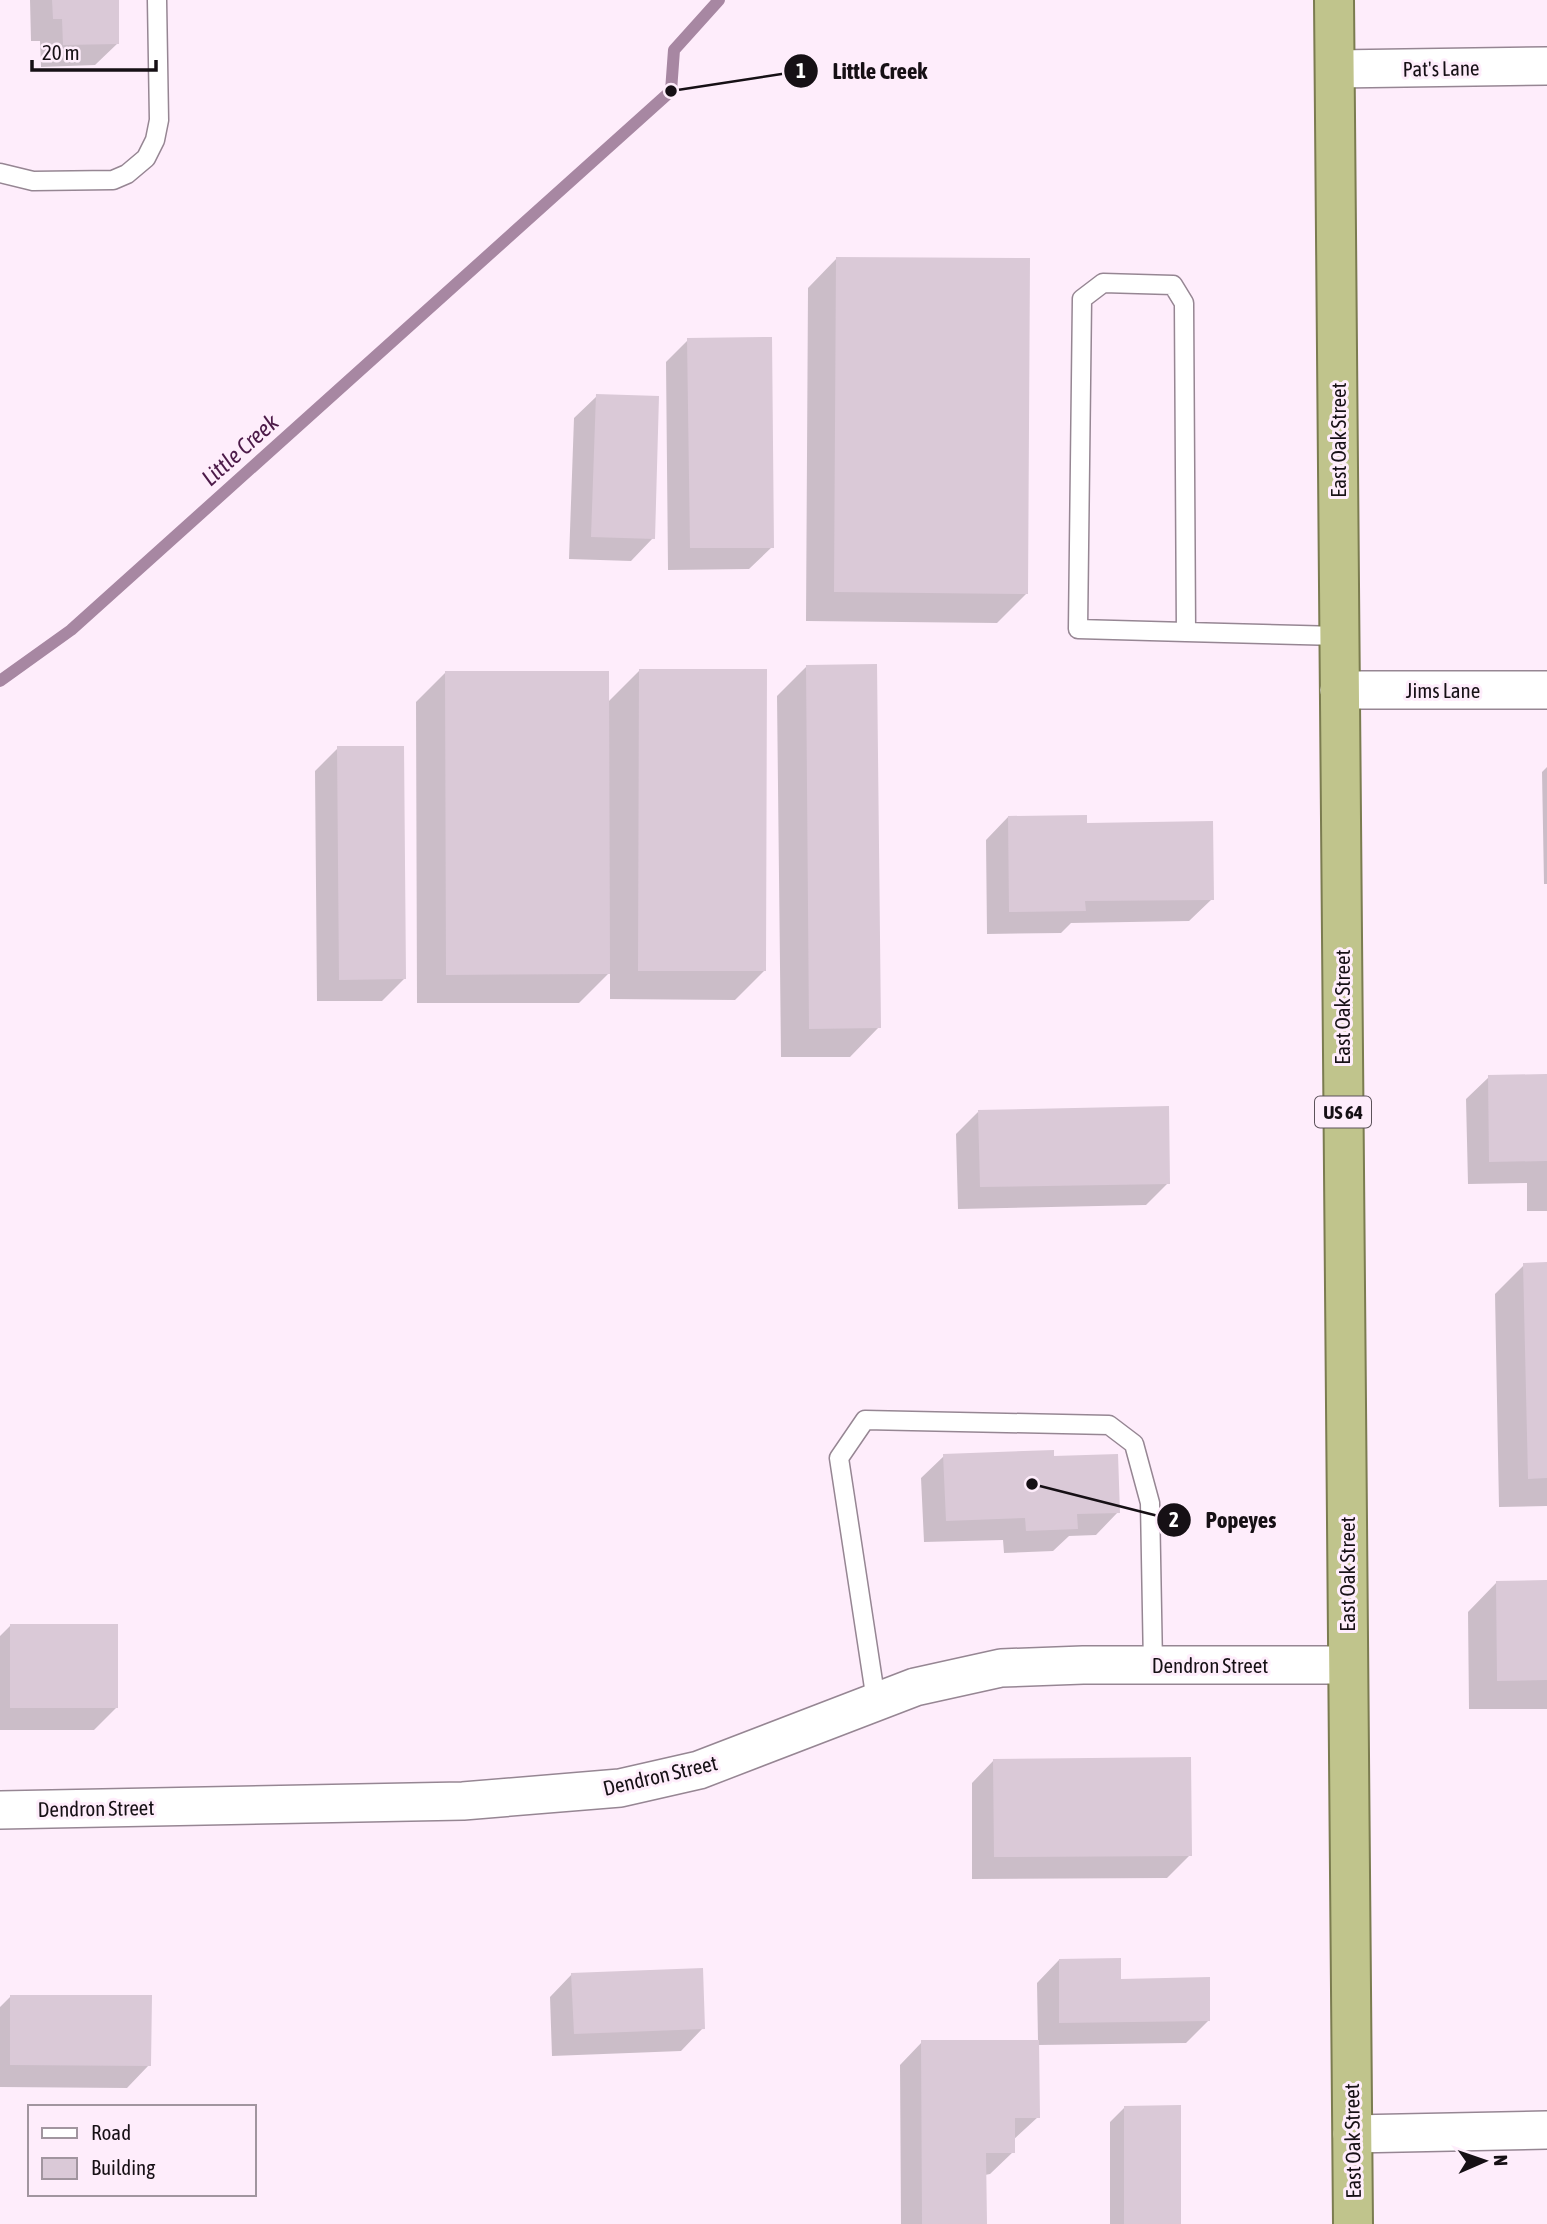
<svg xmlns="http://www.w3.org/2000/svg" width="1547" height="2224" font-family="'Asap Condensed',sans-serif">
  <rect width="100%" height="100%" fill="#feedfb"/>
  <path fill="#0003" d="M 30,0 L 117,0 L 118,43 L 95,65 L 41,67 L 40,41 L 31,41 Z
    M 837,258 L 1027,593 L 997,623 L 806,621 L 808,288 Z
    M 688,340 L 772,547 L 749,569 L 668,570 L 666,362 Z
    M 597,396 L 653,538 L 631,561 L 569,559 L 574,418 Z
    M 806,667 L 879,1027 L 850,1057 L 781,1057 L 777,696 Z
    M 639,671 L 765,970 L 735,1000 L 610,999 L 610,972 L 579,1003 L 417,1003 L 416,702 L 445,673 L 607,703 Z
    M 338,748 L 405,978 L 382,1001 L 317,1001 L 315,771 Z
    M 1547,767 L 1547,884 L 1544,884 L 1542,772 Z
    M 1008,817 L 1085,824 L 1212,899 L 1189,921 L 1071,923 L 1061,933 L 987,934 L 986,840 Z
    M 1547,1076 L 1547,1211 L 1527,1211 L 1527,1183 L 1468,1184 L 1466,1099 L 1489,1077 Z
    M 978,1112 L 1168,1183 L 1146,1205 L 958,1209 L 956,1134 Z
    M 1547,1264 L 1547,1506 L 1499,1507 L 1495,1294 L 1524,1265 Z
    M 944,1456 L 1053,1458 L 1118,1512 L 1096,1535 L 1069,1536 L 1053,1551 L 1004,1553 L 1003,1540 L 924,1542 L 921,1478 Z
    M 1497,1582 L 1547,1582 L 1547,1709 L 1469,1709 L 1468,1612 Z
    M 10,1626 L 116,1708 L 94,1730 L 0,1730 L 0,1636 Z
    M 994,1760 L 1190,1855 L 1167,1878 L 972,1879 L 972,1783 Z
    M 1059,1960 L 1119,1980 L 1209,2020 L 1186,2043 L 1038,2045 L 1038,2117 L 1013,2140 L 1013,2152 L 990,2174 L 985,2175 L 985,2224 L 901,2224 L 900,2065 L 922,2042 L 1038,2041 L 1037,1983 Z
    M 572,1974 L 703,2028 L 681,2051 L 552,2056 L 550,1997 Z
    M 11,1996 L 149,2065 L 127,2088 L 0,2087 L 0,2007 Z
    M 1125,2107 L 1179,2224 L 1110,2224 L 1110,2122 Z"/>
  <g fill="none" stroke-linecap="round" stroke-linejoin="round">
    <path stroke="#a787a2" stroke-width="12" d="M 0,681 L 71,630 L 671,91 L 674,50 L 719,0"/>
  </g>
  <path fill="#dac9d7" d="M 52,0 L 119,0 L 119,44 L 63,45 L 62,19 L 53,19 Z
    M 836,257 L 1030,258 L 1028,594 L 834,592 Z
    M 772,337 L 774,548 L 690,548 L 687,338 Z
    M 596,394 L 659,396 L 655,539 L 591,537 Z
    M 877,664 L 881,1028 L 809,1029 L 806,665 Z
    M 639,669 L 767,669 L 766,971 L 638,971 Z
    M 445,671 L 609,671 L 610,974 L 446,975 Z
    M 337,746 L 404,746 L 406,979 L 339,980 Z
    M 1087,815 L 1087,823 L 1213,821 L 1214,900 L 1085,901 L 1086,911 L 1009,912 L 1008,816 Z
    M 1547,1074 L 1547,1161 L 1489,1162 L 1488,1075 Z
    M 1169,1106 L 1170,1184 L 980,1187 L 978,1110 Z
    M 1547,1262 L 1547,1478 L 1528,1479 L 1523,1263 Z
    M 1054,1450 L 1054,1456 L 1118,1454 L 1120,1513 L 1077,1514 L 1078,1529 L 1026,1531 L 1025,1518 L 946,1521 L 943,1454 Z
    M 1547,1580 L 1547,1680 L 1497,1681 L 1496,1581 Z
    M 10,1624 L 118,1624 L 118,1708 L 10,1708 Z
    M 1191,1757 L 1192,1856 L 994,1857 L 993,1759 Z
    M 1121,1958 L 1121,1979 L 1210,1977 L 1210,2021 L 1059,2023 L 1059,1959 Z
    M 703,1968 L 705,2029 L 574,2034 L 571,1973 Z
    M 10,1995 L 152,1995 L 151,2066 L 10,2065 Z
    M 921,2040 L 1039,2040 L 1040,2118 L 1015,2118 L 1015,2153 L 986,2153 L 987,2224 L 922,2224 Z
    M 1181,2105 L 1181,2224 L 1124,2224 L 1124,2106 Z"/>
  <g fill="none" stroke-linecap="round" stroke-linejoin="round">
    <defs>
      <path id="service" d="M 0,173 L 33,181 L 113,180 L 127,174 L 146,158 L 155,140 L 159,120 L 157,0
        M 1186,632 L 1078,629 L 1082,299 L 1103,283 L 1173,285 L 1184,303 L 1186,632 L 1339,636
        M 876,1701 L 839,1458 L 865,1420 L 1109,1425 L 1134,1444 L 1150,1503 L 1153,1665"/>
      <path id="minor" d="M 1336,69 L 1547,66
        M 1339,690 L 1547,690
        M 0,1810 L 463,1801 L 620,1788 L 699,1770 L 915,1687 L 1001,1668 L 1083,1665 L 1348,1665
        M 1352,2134 L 1547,2130"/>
      <path id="trunk" d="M 1334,0 L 1353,2224"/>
    </defs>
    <use href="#service" stroke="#968693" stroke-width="21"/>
    <use href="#minor" stroke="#968693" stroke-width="40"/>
    <use href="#trunk" stroke="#7b7c50" stroke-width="42"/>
    <use href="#service" stroke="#fff" stroke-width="18"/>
    <use href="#minor" stroke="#fff" stroke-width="37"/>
    <use href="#trunk" stroke="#c0c48c" stroke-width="38"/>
  </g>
  <g text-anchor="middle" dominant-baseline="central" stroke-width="6" stroke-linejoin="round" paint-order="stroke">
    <rect fill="#feedfb" stroke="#5c525a" stroke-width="2" x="1315" y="1096.5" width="56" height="31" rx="5"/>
    <g font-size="19" font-weight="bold" fill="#161015">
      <text x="1343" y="1112">US 64</text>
    </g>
    <g font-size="21" fill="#161015" stroke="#feedfb">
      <text transform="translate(1441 68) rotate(-1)">Pat's Lane</text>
      <text transform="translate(1338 440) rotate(-90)">East Oak Street</text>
      <text x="1443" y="690">Jims Lane</text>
      <text transform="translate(1342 1007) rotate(-90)">East Oak Street</text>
      <text transform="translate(1347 1574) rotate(-90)">East Oak Street</text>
      <text x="1210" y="1665">Dendron Street</text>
      <text transform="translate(660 1775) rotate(-13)">Dendron Street</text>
      <text transform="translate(96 1808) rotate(-1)">Dendron Street</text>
      <text transform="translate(1352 2141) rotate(-91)">East Oak Street</text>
    </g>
    <g font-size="23" font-style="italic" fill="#4c1a48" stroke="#feedfb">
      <text transform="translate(240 450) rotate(-42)">Little Creek</text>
    </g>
  </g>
  <path fill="none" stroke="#161015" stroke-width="2.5" d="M671 91L801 71M1032 1484L1174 1520"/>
  <g fill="#161015" stroke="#feedfb" stroke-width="2.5">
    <circle cx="671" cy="91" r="7"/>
    <circle cx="1032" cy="1484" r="7"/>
    <circle cx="801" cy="71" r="18"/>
    <circle cx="1174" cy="1520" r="18"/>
  </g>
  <g font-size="21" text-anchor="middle" font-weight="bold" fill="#fff">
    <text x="801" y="78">1</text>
    <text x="1174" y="1527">2</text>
  </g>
  <g font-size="23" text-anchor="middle" font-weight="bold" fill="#161015" stroke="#feedfb" stroke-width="6" stroke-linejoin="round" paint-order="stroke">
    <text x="880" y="79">Little Creek</text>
    <text x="1241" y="1528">Popeyes</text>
  </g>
  <rect x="28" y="2105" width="228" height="91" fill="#feedfb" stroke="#a1959f" stroke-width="2"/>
  <rect x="42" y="2128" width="35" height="10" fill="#ffffff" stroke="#a1959f" stroke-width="2"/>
  <text x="91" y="2140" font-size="21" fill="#161015">Road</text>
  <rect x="42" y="2158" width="35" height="21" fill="#dac9d7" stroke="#a1959f" stroke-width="2"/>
  <text x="91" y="2175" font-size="21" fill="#161015">Building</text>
  <g transform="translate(1484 2161) rotate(88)" stroke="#feedfb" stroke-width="5" paint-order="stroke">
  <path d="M0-5L12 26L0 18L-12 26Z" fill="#161015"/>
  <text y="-10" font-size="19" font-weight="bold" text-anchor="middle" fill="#161015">N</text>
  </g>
  <path d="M32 60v10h124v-10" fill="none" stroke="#161015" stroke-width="3.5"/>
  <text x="42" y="60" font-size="21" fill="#161015" stroke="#feedfb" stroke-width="5" paint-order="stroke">20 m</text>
</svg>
